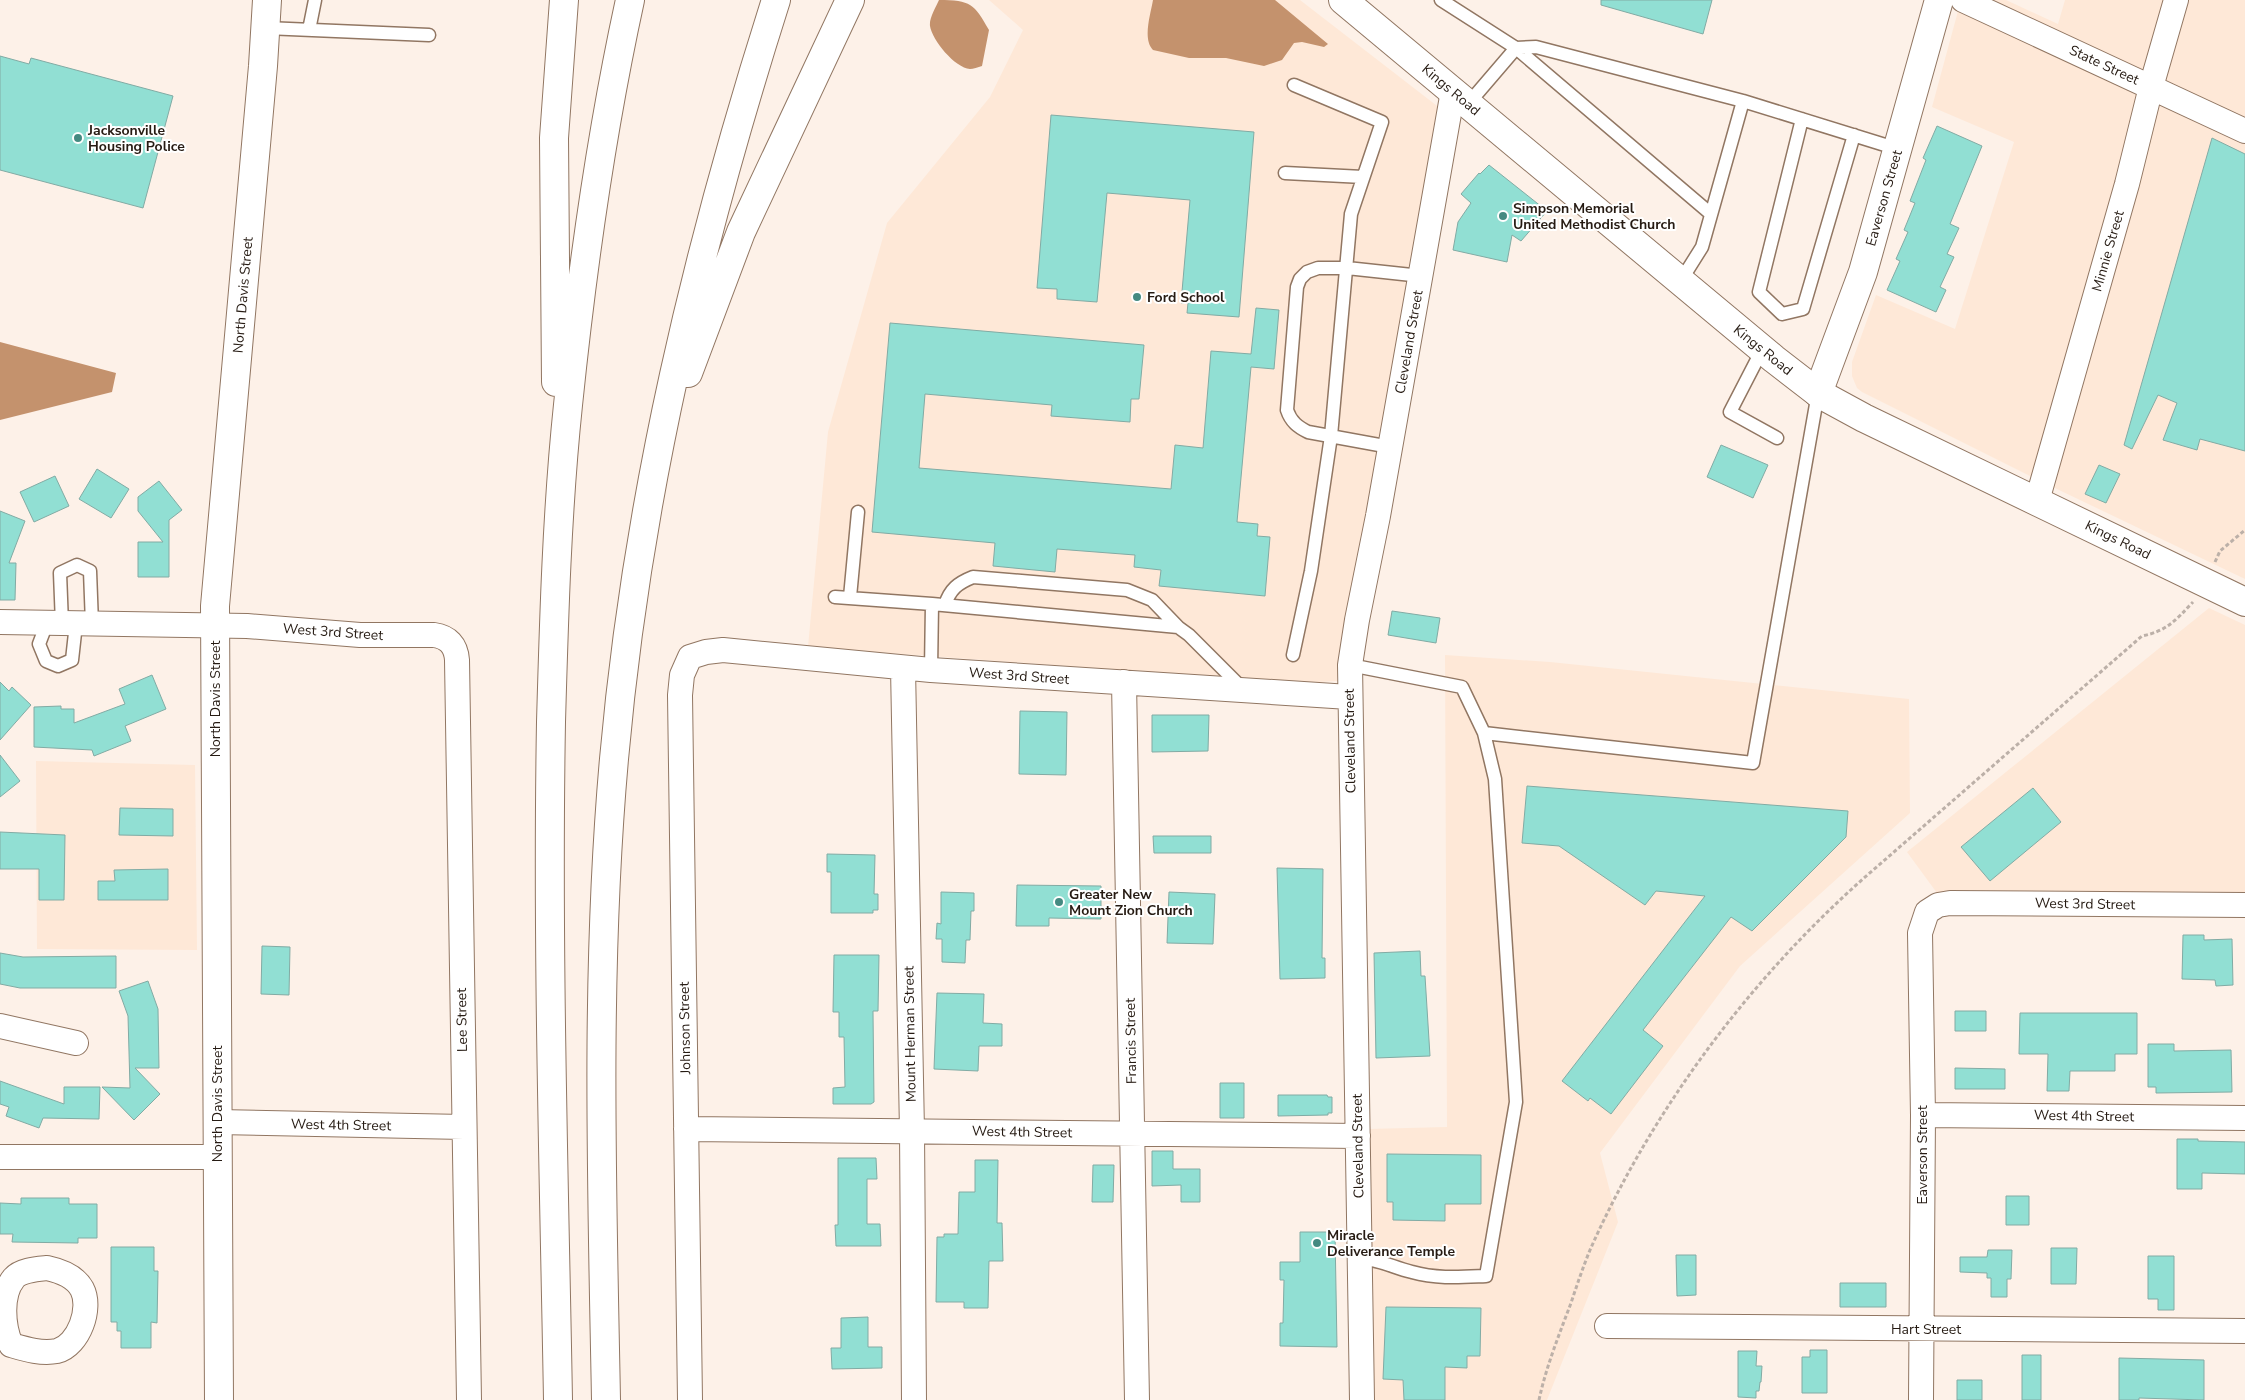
<svg xmlns="http://www.w3.org/2000/svg" width="2245" height="1400" font-family="'Nunito Sans',sans-serif">
  <rect width="100%" height="100%" fill="#fdf1e8"/>
  <path fill="#fee8d7" d="M 989,0 L 1300,0 L 1441,109 L 1337,681 L 1299,683 L 808,647 L 828,432 L 887,223 L 990,97 L 1023,30 Z
    M 1961,0 L 2006,0 L 2058,24 L 2065,0 L 2245,0 L 2245,579 L 2034,478 L 1862,392 L 1857,388 L 1852,376 L 1852,362 L 1876,295 L 1955,329 L 2014,142 L 1932,107 Z
    M 2209,608 L 2245,625 L 2245,897 L 1937,893 L 1907,852 Z
    M 1445,655 L 1550,662 L 1909,699 L 1910,813 L 1740,966 L 1600,1153 L 1618,1222 L 1547,1400 L 1372,1400 L 1368,1129 L 1447,1127 Z
    M 36,761 L 195,765 L 197,950 L 37,949 Z"/>
  <path fill="#c4926d" d="M 939,0 C 971,0 974,4 989,30 L 982,66 C 978,67 973,69 970,69 C 955,68 932,40 930,26 C 929,18 936,7 939,0 Z
    M 1153,0 L 1275,0 L 1328,44 L 1324,47 L 1302,42 L 1294,43 L 1282,60 L 1264,66 L 1226,58 L 1189,58 L 1153,50 C 1142,39 1151,13 1153,0 Z
    M 0,342 L 116,373 L 112,392 L 0,420 Z"/>
  <path fill="#91dfd3" stroke="#82aba4" d="M 1601,0 L 1712,0 L 1703,34 L 1601,5 Z
    M 0,56 L 29,64 L 31,58 L 173,96 L 143,208 L 0,170 Z
    M 1051,115 L 1254,132 L 1239,317 L 1187,313 L 1188,303 L 1181,303 L 1190,200 L 1107,193 L 1097,302 L 1057,299 L 1057,289 L 1037,288 Z
    M 1937,126 L 1982,146 L 1950,224 L 1959,228 L 1947,254 L 1954,257 L 1940,287 L 1946,290 L 1936,312 L 1887,290 L 1900,261 L 1896,259 L 1908,232 L 1904,230 L 1915,203 L 1910,201 L 1926,160 L 1923,158 Z
    M 2212,138 L 2245,154 L 2245,451 L 2200,439 L 2197,450 L 2163,440 L 2177,403 L 2158,395 L 2132,449 L 2124,445 Z
    M 1489,165 L 1547,211 L 1521,241 L 1512,235 L 1507,262 L 1453,250 L 1458,222 L 1471,203 L 1461,194 L 1479,173 L 1480,174 Z
    M 1256,308 L 1279,310 L 1274,369 L 1251,367 L 1237,522 L 1258,524 L 1257,536 L 1270,537 L 1265,596 L 1159,586 L 1161,570 L 1134,567 L 1135,555 L 1057,549 L 1055,572 L 993,566 L 995,543 L 872,532 L 890,323 L 1144,345 L 1139,399 L 1131,399 L 1130,422 L 1051,416 L 1052,405 L 925,394 L 919,468 L 1171,489 L 1175,445 L 1203,448 L 1211,351 L 1251,354 Z
    M 1721,445 L 1768,465 L 1753,498 L 1707,477 Z
    M 2099,465 L 2120,474 L 2106,503 L 2085,494 Z
    M 97,469 L 129,489 L 111,518 L 79,499 Z
    M 55,476 L 69,506 L 34,522 L 20,492 Z
    M 159,481 L 182,510 L 169,520 L 169,577 L 138,577 L 138,542 L 163,542 L 138,511 L 138,497 Z
    M 0,511 L 25,521 L 9,563 L 16,563 L 15,600 L 0,600 Z
    M 1392,611 L 1440,618 L 1436,643 L 1388,635 Z
    M 152,675 L 166,709 L 125,726 L 131,741 L 94,756 L 92,750 L 34,747 L 34,707 L 61,706 L 61,709 L 74,709 L 74,723 L 125,704 L 119,689 Z
    M 0,682 L 9,691 L 12,687 L 31,705 L 0,740 Z
    M 1020,711 L 1067,712 L 1066,775 L 1019,774 Z
    M 1152,715 L 1209,715 L 1208,751 L 1152,752 Z
    M 0,755 L 20,781 L 0,797 Z
    M 1527,786 L 1848,811 L 1846,837 L 1752,931 L 1731,917 L 1643,1030 L 1663,1046 L 1611,1114 L 1590,1098 L 1588,1101 L 1562,1081 L 1705,896 L 1656,891 L 1645,905 L 1559,846 L 1522,843 Z
    M 2033,788 L 2061,822 L 1990,881 L 1961,847 Z
    M 120,808 L 173,809 L 173,836 L 119,835 Z
    M 0,832 L 65,835 L 64,900 L 39,900 L 39,869 L 0,869 Z
    M 1153,836 L 1211,836 L 1211,853 L 1154,853 Z
    M 827,854 L 875,855 L 874,894 L 878,894 L 878,910 L 873,910 L 873,913 L 831,913 L 831,872 L 827,872 Z
    M 1277,868 L 1323,869 L 1322,958 L 1325,958 L 1325,978 L 1280,979 Z
    M 168,869 L 168,900 L 98,900 L 98,881 L 115,881 L 114,870 Z
    M 1017,885 L 1101,886 L 1101,919 L 1049,918 L 1049,926 L 1016,926 Z
    M 941,892 L 974,893 L 974,911 L 971,911 L 970,940 L 966,940 L 965,963 L 942,962 L 942,939 L 936,939 L 937,923 L 941,924 Z
    M 1169,892 L 1215,894 L 1213,944 L 1167,943 Z
    M 2183,935 L 2204,935 L 2204,940 L 2232,939 L 2233,985 L 2216,986 L 2215,980 L 2182,979 Z
    M 262,946 L 290,947 L 289,995 L 261,994 Z
    M 1420,951 L 1421,976 L 1425,976 L 1430,1056 L 1376,1058 L 1374,953 Z
    M 0,953 L 23,957 L 116,956 L 116,988 L 20,988 L 0,984 Z
    M 834,955 L 879,955 L 878,1011 L 873,1011 L 874,1102 L 871,1104 L 833,1104 L 833,1088 L 845,1087 L 844,1037 L 839,1037 L 839,1012 L 833,1012 Z
    M 148,981 L 158,1009 L 159,1068 L 135,1068 L 160,1094 L 134,1120 L 102,1087 L 130,1088 L 128,1016 L 119,991 Z
    M 937,993 L 984,994 L 983,1023 L 1002,1024 L 1002,1046 L 979,1046 L 978,1071 L 934,1069 Z
    M 1955,1011 L 1986,1011 L 1986,1031 L 1955,1031 Z
    M 2020,1013 L 2137,1013 L 2137,1054 L 2115,1054 L 2115,1071 L 2070,1071 L 2069,1091 L 2047,1091 L 2048,1054 L 2019,1054 Z
    M 2148,1044 L 2174,1044 L 2174,1051 L 2231,1050 L 2232,1092 L 2156,1093 L 2156,1087 L 2148,1087 Z
    M 1955,1068 L 2005,1069 L 2005,1089 L 1955,1089 Z
    M 0,1081 L 64,1104 L 64,1087 L 100,1087 L 99,1119 L 43,1118 L 39,1128 L 6,1116 L 9,1107 L 0,1104 Z
    M 1220,1083 L 1244,1083 L 1244,1118 L 1220,1118 Z
    M 1278,1095 L 1327,1095 L 1328,1097 L 1332,1097 L 1332,1113 L 1328,1113 L 1328,1115 L 1278,1116 Z
    M 2177,1139 L 2198,1139 L 2198,1141 L 2245,1142 L 2245,1174 L 2202,1173 L 2202,1189 L 2177,1189 Z
    M 1152,1151 L 1173,1151 L 1173,1169 L 1200,1169 L 1200,1202 L 1181,1202 L 1181,1185 L 1152,1186 Z
    M 1387,1154 L 1481,1155 L 1481,1204 L 1445,1204 L 1445,1221 L 1393,1220 L 1393,1202 L 1387,1202 Z
    M 838,1158 L 876,1158 L 877,1179 L 867,1179 L 867,1224 L 880,1224 L 881,1246 L 836,1246 L 835,1225 L 838,1225 Z
    M 975,1160 L 998,1160 L 997,1223 L 1002,1223 L 1003,1261 L 989,1261 L 988,1308 L 964,1308 L 964,1302 L 936,1302 L 937,1237 L 944,1237 L 944,1234 L 958,1234 L 959,1192 L 975,1192 Z
    M 1093,1165 L 1114,1165 L 1113,1202 L 1092,1202 Z
    M 2006,1196 L 2029,1196 L 2029,1225 L 2006,1225 Z
    M 21,1198 L 69,1198 L 69,1204 L 97,1204 L 97,1238 L 78,1238 L 78,1243 L 12,1242 L 13,1234 L 0,1234 L 0,1203 L 21,1204 Z
    M 1300,1232 L 1335,1232 L 1337,1347 L 1280,1346 L 1280,1323 L 1283,1323 L 1284,1280 L 1280,1280 L 1280,1262 L 1300,1262 Z
    M 111,1247 L 154,1247 L 154,1271 L 158,1271 L 157,1323 L 151,1322 L 151,1348 L 121,1348 L 121,1331 L 117,1331 L 117,1322 L 111,1322 Z
    M 2051,1248 L 2077,1248 L 2076,1284 L 2051,1284 Z
    M 1988,1250 L 2012,1250 L 2011,1279 L 2007,1279 L 2007,1297 L 1991,1297 L 1991,1278 L 1987,1278 L 1987,1273 L 1960,1272 L 1960,1257 L 1987,1257 Z
    M 1676,1255 L 1696,1255 L 1696,1295 L 1677,1296 Z
    M 2148,1256 L 2174,1256 L 2174,1310 L 2158,1310 L 2158,1299 L 2148,1299 Z
    M 1840,1283 L 1886,1283 L 1886,1307 L 1840,1307 Z
    M 1386,1307 L 1481,1308 L 1480,1356 L 1467,1356 L 1467,1368 L 1445,1367 L 1445,1400 L 1404,1400 L 1403,1380 L 1383,1379 Z
    M 868,1317 L 868,1347 L 882,1347 L 882,1368 L 832,1369 L 831,1348 L 841,1348 L 841,1318 Z
    M 1810,1350 L 1827,1350 L 1827,1393 L 1802,1393 L 1802,1357 L 1810,1357 Z
    M 1738,1351 L 1757,1351 L 1756,1366 L 1762,1366 L 1761,1382 L 1760,1382 L 1759,1391 L 1756,1391 L 1756,1398 L 1738,1397 Z
    M 2022,1355 L 2041,1355 L 2041,1400 L 2022,1400 Z
    M 2119,1358 L 2204,1360 L 2204,1400 L 2139,1398 L 2139,1400 L 2119,1400 Z
    M 1957,1380 L 1982,1380 L 1982,1400 L 1957,1400 Z"/>
  <g fill="none" stroke-linecap="round" stroke-linejoin="round">
    <defs>
      <path id="service" d="M 1441,0 L 1516,48 L 1711,214
        M 266,28 L 429,35
        M 309,30 L 315,0
        M 1743,101 L 1898,149
        M 1468,104 L 1516,48 L 1536,47 L 1743,101 L 1702,247 L 1680,282
        M 1802,119 L 1759,292 L 1782,314 L 1803,309 L 1854,135
        M 1285,173 L 1363,177
        M 1762,350 L 1730,412 L 1777,438
        M 1390,447 L 1308,432 C 1298,427 1291,422 1287,410 L 1297,287 L 1300,279 L 1307,272 L 1318,268 L 1347,268 L 1421,276
        M 835,597 L 932,604
        M 850,597 L 858,512
        M 945,605 C 950,589 958,583 973,577 L 1127,590 L 1152,600 L 1178,627
        M 47,623 L 39,644 L 46,661 L 58,666 L 72,660 L 76,624
        M 62,624 L 60,573 L 77,565 L 90,571 L 92,624
        M 1293,655 L 1311,571 L 1331,436 L 1351,214 L 1382,122 L 1294,85
        M 1350,665 L 1462,687 L 1484,733 L 1495,779 L 1516,1102 L 1486,1276 C 1461,1277 1437,1279 1412,1272 C 1392,1267 1381,1260 1359,1258
        M 931,670 L 932,604 L 1178,627 L 1189,635 L 1244,690
        M 1484,733 L 1753,763 L 1818,393"/>
      <path id="minor" d="M 1963,0 L 2245,131
        M 2037,501 L 2127,184 L 2151,87 L 2176,0
        M 0,622 L 247,626 L 360,635 L 434,635 C 448,637 456,645 457,660 L 469,1400
        M 903,668 L 912,1131 L 914,1400
        M 1124,682 L 1137,1400
        M 0,1026 L 76,1043
        M 1923,1115 L 2245,1118
        M 218,1122 L 464,1127
        M 686,1129 L 1358,1136
        M 0,1157 L 217,1157
        M 47,1268 C 61,1271 75,1276 82,1289 C 92,1308 79,1345 57,1351 C 41,1354 25,1349 11,1345 C 3,1326 0,1295 14,1278 C 21,1270 37,1269 47,1268 Z
        M 1607,1326 L 2245,1331
        M 690,1400 L 680,695 L 682,675 L 690,657 L 706,652 L 723,650 L 931,670 L 1349,697
        M 1362,1400 L 1350,665 L 1357,620 L 1378,516 L 1453,91
        M 1921,1400 L 1923,1115 L 1920,933 L 1927,912 L 1938,905 L 1950,903 L 2245,905"/>
      <path id="tertiary" d="M 1818,393 L 1863,272 L 1939,0
        M 219,1400 L 215,606 L 263,66 L 267,0"/>
      <path id="primary" d="M 1343,0 L 1774,359 L 1818,393 L 1864,418 L 2245,602"/>
      <path id="motorway" d="M 688,373 L 741,232 L 850,0
        M 556,382 L 554,138 L 564,0
        M 558,1400 C 554,1174 547,948 551,722 C 554,616 557,510 568,405 C 582,269 601,133 630,0
        M 606,1400 C 602,1186 595,972 614,759 C 637,499 697,248 776,0"/>
    </defs>
    <use href="#service" stroke="#917662" stroke-width="15"/>
    <use href="#minor" stroke="#917662" stroke-width="26"/>
    <use href="#tertiary" stroke="#917662" stroke-width="30"/>
    <use href="#primary" stroke="#917662" stroke-width="30"/>
    <use href="#motorway" stroke="#917662" stroke-width="30"/>
    <path stroke="#bcb0a8" stroke-width="3" stroke-dasharray="4 2.5" stroke-linecap="butt" d="M 2215,562 L 2220,551 L 2245,530
      M 1539,1400 C 1546,1367 1559,1335 1571,1303 C 1577,1285 1583,1267 1590,1250 C 1652,1110 1750,979 1864,878 L 2142,636 C 2167,631 2176,620 2193,602"/>
    <use href="#service" stroke="#fff" stroke-width="12"/>
    <use href="#minor" stroke="#fff" stroke-width="24"/>
    <use href="#tertiary" stroke="#fff" stroke-width="28"/>
    <use href="#primary" stroke="#fff" stroke-width="28"/>
    <use href="#motorway" stroke="#fff" stroke-width="28"/>
  </g>
  <g fill="#448a81" stroke="#fff" stroke-width="2">
    <circle cx="78" cy="138" r="5"/>
    <circle cx="1503" cy="216" r="5"/>
    <circle cx="1137" cy="297" r="5"/>
    <circle cx="1059" cy="902" r="5"/>
    <circle cx="1317" cy="1243" r="5"/>
  </g>
  <g text-anchor="middle" dominant-baseline="central" stroke-width="4" stroke-linejoin="round" paint-order="stroke">
    <g font-size="14" fill="#261b13" stroke="#fff">
      <text transform="translate(2104 65) rotate(25)">State Street</text>
      <text transform="translate(1451 90) rotate(40)">Kings Road</text>
      <text transform="translate(1884 198) rotate(-74)">Eaverson Street</text>
      <text transform="translate(2108 251) rotate(-74)">Minnie Street</text>
      <text transform="translate(243 295) rotate(-85)">North Davis Street</text>
      <text transform="translate(1409 342) rotate(-80)">Cleveland Street</text>
      <text transform="translate(1763 350) rotate(39)">Kings Road</text>
      <text transform="translate(2118 540) rotate(26)">Kings Road</text>
      <text transform="translate(333 632) rotate(4)">West 3rd Street</text>
      <text transform="translate(1019 676) rotate(4)">West 3rd Street</text>
      <text transform="translate(215 699) rotate(-90)">North Davis Street</text>
      <text transform="translate(1350 741) rotate(-91)">Cleveland Street</text>
      <text transform="translate(2085 904) rotate(1)">West 3rd Street</text>
      <text transform="translate(462 1020) rotate(-91)">Lee Street</text>
      <text transform="translate(685 1028) rotate(-91)">Johnson Street</text>
      <text transform="translate(910 1034) rotate(-91)">Mount Herman Street</text>
      <text transform="translate(1131 1041) rotate(-91)">Francis Street</text>
      <text transform="translate(217 1104) rotate(-90)">North Davis Street</text>
      <text transform="translate(2084 1116) rotate(1)">West 4th Street</text>
      <text transform="translate(341 1125) rotate(1)">West 4th Street</text>
      <text transform="translate(1022 1132) rotate(1)">West 4th Street</text>
      <text transform="translate(1358 1146) rotate(-91)">Cleveland Street</text>
      <text transform="translate(1922 1155) rotate(-90)">Eaverson Street</text>
      <text x="1926" y="1329">Hart Street</text>
    </g>
    <g font-size="14" font-weight="bold" fill="#261b13" stroke="#fff" text-anchor="start">
      <text x="88" y="130">Jacksonville<tspan x="88" dy="16">Housing Police</tspan></text>
      <text x="1513" y="208">Simpson Memorial<tspan x="1513" dy="16">United Methodist Church</tspan></text>
      <text x="1147" y="297">Ford School</text>
      <text x="1069" y="894">Greater New<tspan x="1069" dy="16">Mount Zion Church</tspan></text>
      <text x="1327" y="1235">Miracle<tspan x="1327" dy="16">Deliverance Temple</tspan></text>
    </g>
  </g>
</svg>
